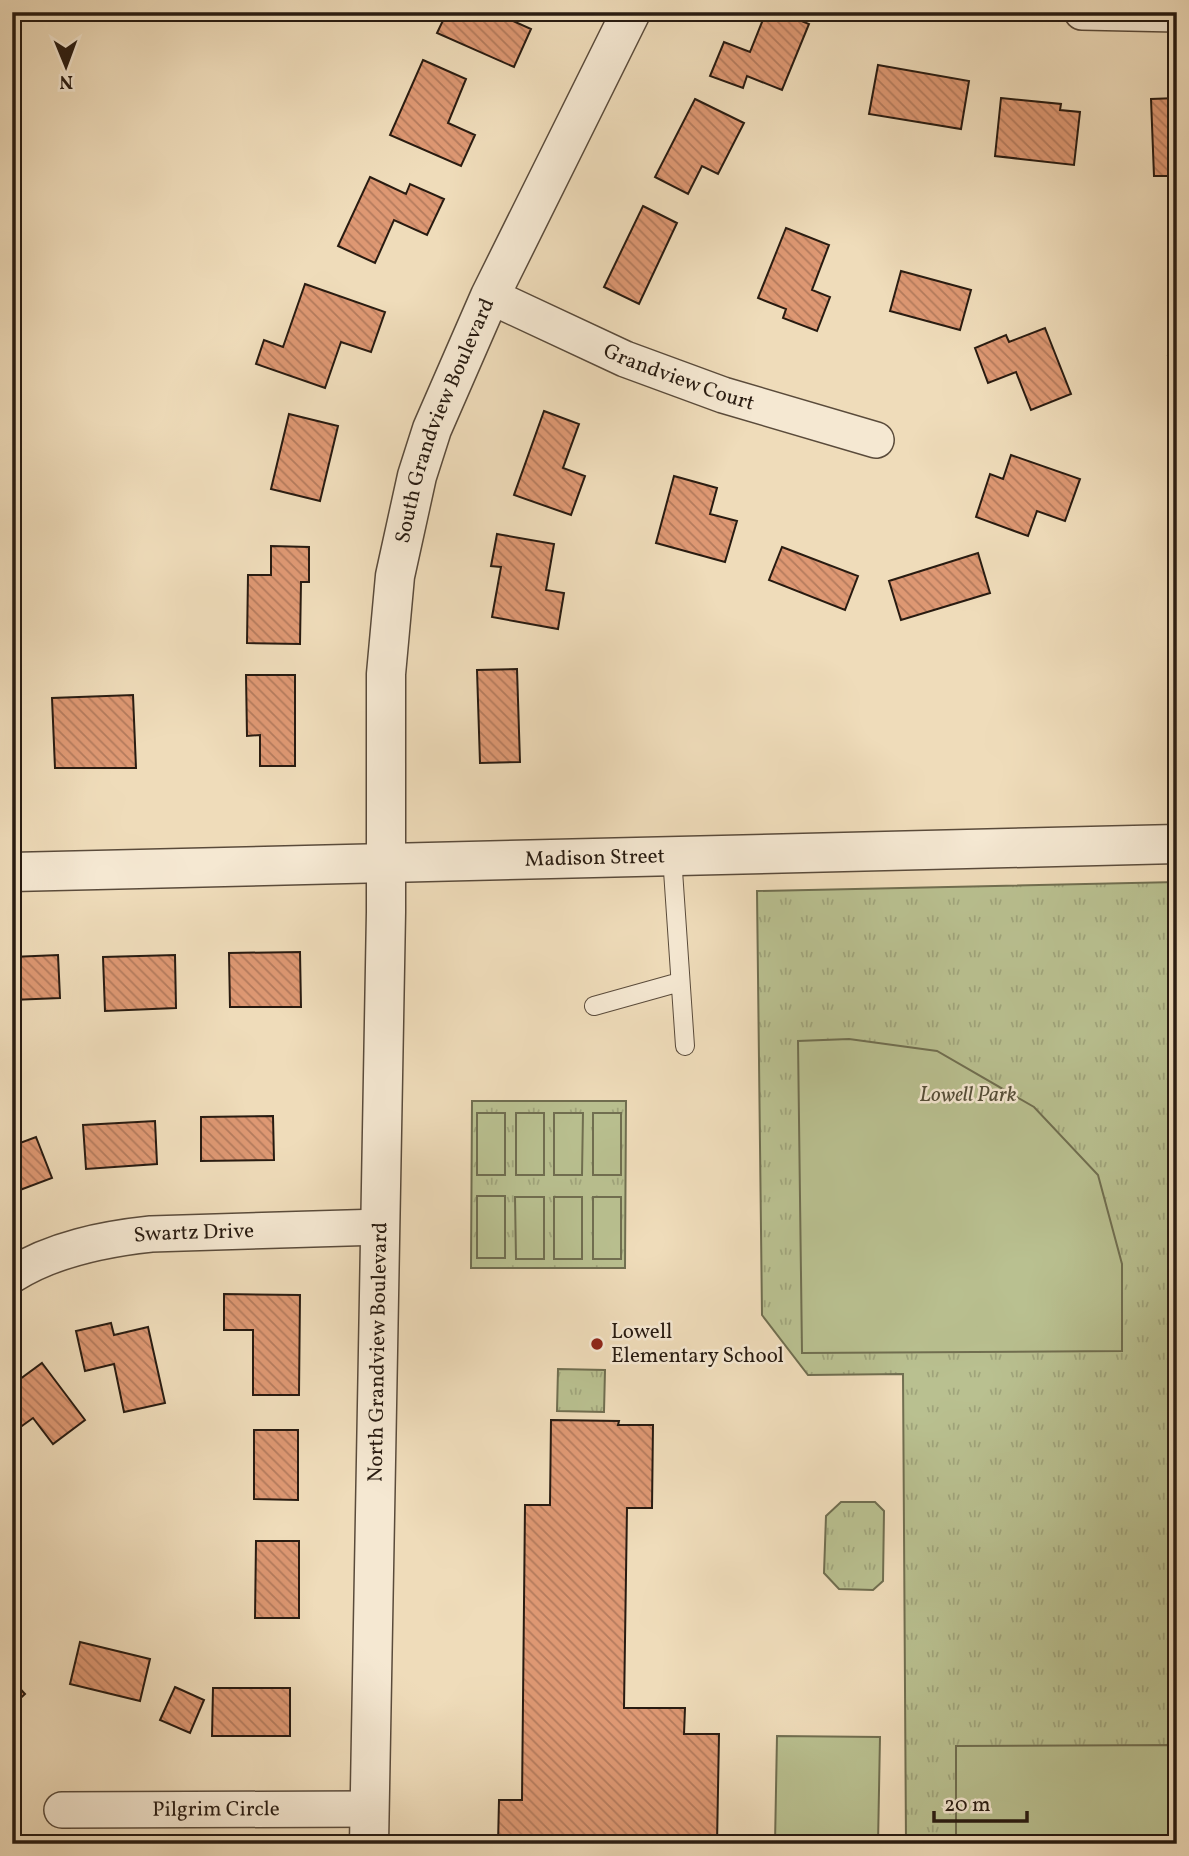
<svg xmlns="http://www.w3.org/2000/svg" width="1189" height="1856" font-family="Vollkorn,serif">
  <defs>
    <pattern id="park-tufts" width="24" height="20" patternUnits="userSpaceOnUse" patternTransform="scale(1.75)"><rect width="24" height="20" fill="#b9c090"/><path d="M3 7l-1-3M5 7V3M7 7l1-3M15 17l-1-3M17 17v-4M19 17l1-3" fill="none" stroke="#9fa47b"/></pattern>
    <pattern id="building-back-hatch" width="6" height="6" patternUnits="userSpaceOnUse" patternTransform="scale(1.75)"><rect width="6" height="6" fill="#de9873"/><path d="M-1 5l2 2M0 0l6 6M5-1l2 2" fill="none" stroke="#b47b5d"/></pattern>
  </defs>
  <rect width="100%" height="100%" fill="#efdcba"/>
  <filter id="stains"><feTurbulence type="fractalNoise" baseFrequency=".00286" numOctaves="4"/><feColorMatrix values="0 0 0 0 .2 0 0 0 0 .09 0 0 0 0 .02 0 0 0 .5 -.17"/></filter>
  <radialGradient id="worn" r=".72"><stop offset=".6" stop-color="#630" stop-opacity="0"/><stop offset="1" stop-color="#630" stop-opacity=".3"/></radialGradient>
  <path fill="url(#park-tufts)" stroke="#706e50" stroke-width="2" d="M 1177,882 L 1177,1844 L 906,1844 L 903,1374 L 808,1375 L 762,1315 L 757,891 Z
    M 472,1101 L 626,1101 L 625,1268 L 471,1268 Z
    M 558,1369 L 605,1370 L 604,1412 L 557,1411 Z
    M 841,1502 L 875,1502 L 884,1511 L 883,1581 L 873,1590 L 839,1589 L 824,1573 L 826,1516 Z"/>
  <path fill="#b9c090" stroke="#706e50" stroke-width="2" d="M 849,1039 L 937,1051 L 1034,1107 L 1098,1175 L 1122,1264 L 1122,1351 L 802,1353 L 798,1041 Z
    M 477,1113 L 505,1113 L 505,1175 L 477,1175 Z
    M 516,1113 L 544,1113 L 544,1175 L 516,1175 Z
    M 554,1113 L 583,1113 L 582,1175 L 554,1175 Z
    M 593,1113 L 621,1113 L 621,1175 L 593,1175 Z
    M 477,1196 L 505,1196 L 505,1258 L 477,1258 Z
    M 515,1197 L 544,1197 L 544,1259 L 516,1259 Z
    M 554,1197 L 582,1197 L 582,1259 L 554,1259 Z
    M 593,1197 L 621,1197 L 621,1259 L 593,1259 Z
    M 777,1736 L 880,1737 L 878,1844 L 775,1844 Z
    M 1177,1745 L 1177,1844 L 956,1844 L 956,1746 Z"/>
  <path fill="url(#building-back-hatch)" stroke="#281b11" stroke-width="2" d="M 447,12 L 517,12 L 513,21 L 531,29 L 514,67 L 437,33 Z
    M 766,12 L 779,12 L 809,24 L 782,90 L 747,76 L 743,88 L 710,76 L 724,42 L 750,52 Z
    M 423,60 L 466,79 L 448,123 L 475,135 L 461,166 L 390,135 Z
    M 878,65 L 969,81 L 961,129 L 869,114 Z
    M 1001,98 L 1061,104 L 1060,110 L 1080,112 L 1074,165 L 995,156 Z
    M 1177,98 L 1177,176 L 1154,176 L 1151,99 Z
    M 695,99 L 744,123 L 718,174 L 702,166 L 688,194 L 655,177 Z
    M 370,177 L 406,194 L 410,184 L 444,199 L 427,235 L 394,220 L 375,263 L 338,246 Z
    M 643,206 L 677,223 L 639,304 L 604,287 Z
    M 1177,226 L 1177,274 L 1169,227 Z
    M 786,228 L 829,245 L 812,290 L 830,297 L 817,331 L 783,318 L 786,309 L 758,298 Z
    M 901,271 L 971,290 L 960,330 L 890,311 Z
    M 305,284 L 385,312 L 371,352 L 341,342 L 325,388 L 256,364 L 264,340 L 283,347 Z
    M 1045,328 L 1071,394 L 1031,410 L 1016,372 L 988,383 L 975,348 L 1006,335 L 1009,342 Z
    M 1177,355 L 1177,407 L 1168,356 Z
    M 544,411 L 579,424 L 563,468 L 585,476 L 571,515 L 514,495 Z
    M 289,414 L 338,426 L 320,501 L 271,489 Z
    M 1011,455 L 1080,479 L 1065,521 L 1037,511 L 1028,536 L 976,517 L 990,474 L 1003,479 Z
    M 674,476 L 717,488 L 710,514 L 737,521 L 725,562 L 656,543 Z
    M 497,534 L 554,544 L 546,590 L 564,593 L 558,629 L 492,617 L 501,567 L 491,566 Z
    M 271,546 L 309,547 L 309,582 L 301,582 L 300,644 L 247,643 L 248,575 L 271,575 Z
    M 782,547 L 858,576 L 845,610 L 769,580 Z
    M 978,553 L 990,593 L 901,620 L 889,581 Z
    M 517,669 L 520,762 L 480,763 L 477,670 Z
    M 246,675 L 295,675 L 295,766 L 260,766 L 260,735 L 247,736 Z
    M 133,695 L 136,768 L 55,768 L 52,698 Z
    M 300,952 L 301,1007 L 230,1007 L 229,953 Z
    M 58,955 L 60,998 L 12,1000 L 12,957 Z
    M 175,955 L 176,1008 L 105,1011 L 103,957 Z
    M 273,1116 L 274,1160 L 201,1161 L 201,1117 Z
    M 155,1121 L 157,1164 L 86,1169 L 83,1125 Z
    M 36,1137 L 52,1178 L 12,1193 L 12,1146 Z
    M 224,1294 L 300,1295 L 299,1395 L 253,1395 L 253,1330 L 224,1330 Z
    M 111,1323 L 114,1335 L 148,1327 L 165,1403 L 124,1412 L 114,1364 L 85,1371 L 76,1331 Z
    M 42,1363 L 85,1420 L 53,1444 L 33,1418 L 12,1433 L 12,1385 Z
    M 551,1420 L 619,1421 L 618,1425 L 653,1425 L 652,1508 L 627,1508 L 624,1708 L 685,1708 L 684,1734 L 719,1734 L 717,1844 L 498,1844 L 499,1800 L 522,1800 L 525,1505 L 550,1505 Z
    M 254,1430 L 298,1430 L 298,1500 L 254,1499 Z
    M 256,1541 L 299,1541 L 299,1618 L 255,1618 Z
    M 80,1642 L 150,1659 L 140,1701 L 70,1684 Z
    M 12,1680 L 25,1694 L 12,1706 Z
    M 175,1687 L 204,1700 L 190,1733 L 160,1720 Z
    M 213,1688 L 290,1688 L 290,1736 L 212,1736 Z"/>
  <g fill="none" stroke-linecap="round" stroke-linejoin="round">
    <defs>
      <path id="service" d="M 672,856 L 685,1046
        M 594,1006 L 680,982"/>
      <g id="minor">
        <path d="M 1082,12 L 1177,14"/>
        <path id="s1" d="M 490,296 L 625,359 L 723,395 L 876,440"/>
        <path id="s2" d="M 12,1275 C 53,1249 104,1239 151,1234 L 381,1227"/>
        <path id="s3" d="M 62,1810 L 370,1809"/>
      </g>
      <g id="tertiary">
        <path id="s4" d="M 12,872 L 1177,844"/>
        <path id="s5" d="M 369,1844 L 386,912 L 386,674 L 395,576 L 417,476 L 432,429 L 490,296 L 631,12"/>
      </g>
    </defs>
    <use href="#service" stroke="#5a4b3b" stroke-width="20"/>
    <use href="#minor" stroke="#5a4b3b" stroke-width="38"/>
    <use href="#tertiary" stroke="#5a4b3b" stroke-width="41"/>
    <use href="#service" stroke="#f5e8d2" stroke-width="18"/>
    <use href="#minor" stroke="#f5e8d2" stroke-width="35"/>
    <use href="#tertiary" stroke="#f5e8d2" stroke-width="38"/>
  </g>
  <circle fill="#8f2418" stroke="#f5e8d2" stroke-width="2.5" cx="597" cy="1344" r="7"/>
  <g text-anchor="middle" dominant-baseline="central" stroke-width="5" stroke-linejoin="round" paint-order="stroke">
    <g font-size="21" fill="#281b11" stroke="#f5e8d2">
      <text stroke="none"><textPath href="#s1" startOffset="206">Grandview Court</textPath></text>
      <text stroke="none"><textPath href="#s5" startOffset="1432">South Grandview Boulevard</textPath></text>
      <text stroke="none"><textPath href="#s4" startOffset="583">Madison Street</textPath></text>
      <text stroke="none"><textPath href="#s2" startOffset="189">Swartz Drive</textPath></text>
      <text stroke="none"><textPath href="#s5" startOffset="492">North Grandview Boulevard</textPath></text>
      <text stroke="none"><textPath href="#s3" startOffset="154">Pilgrim Circle</textPath></text>
    </g>
    <g font-size="21" font-style="italic" fill="#544d37" stroke="#f5e8d2">
      <text x="968" y="1095">Lowell Park</text>
    </g>
    <g font-size="21" fill="#281b11" stroke="#f5e8d2" text-anchor="start">
      <text x="611" y="1332">Lowell<tspan x="611" dy="24">Elementary School</tspan></text>
    </g>
  </g>
  <rect width="1189" height="1856" fill="none" stroke="#efdcba" stroke-width="42"/>
  <rect x="14" y="14" width="1161" height="1828" fill="none" stroke="#281b11" stroke-width="3.5"/>
  <rect x="21" y="21" width="1147" height="1814" fill="none" stroke="#281b11" stroke-width="2"/>
  <g transform="translate(66 66) rotate(179)" stroke="#f5e8d2" stroke-width="5" paint-order="stroke">
  <path d="M0-5L12 26L0 18L-12 26Z" fill="#281b11"/>
  <text y="-10" font-size="19" font-weight="bold" text-anchor="middle" fill="#281b11">N</text>
  </g>
  <path d="M934 1811v10h93v-10" fill="none" stroke="#281b11" stroke-width="3.5"/>
  <text x="944" y="1811" font-size="21" fill="#281b11" stroke="#f5e8d2" stroke-width="5" paint-order="stroke">20 m</text>
  <rect width="100%" height="100%" filter="url(#stains)"/>
  <rect width="100%" height="100%" fill="url(#worn)"/>
</svg>
